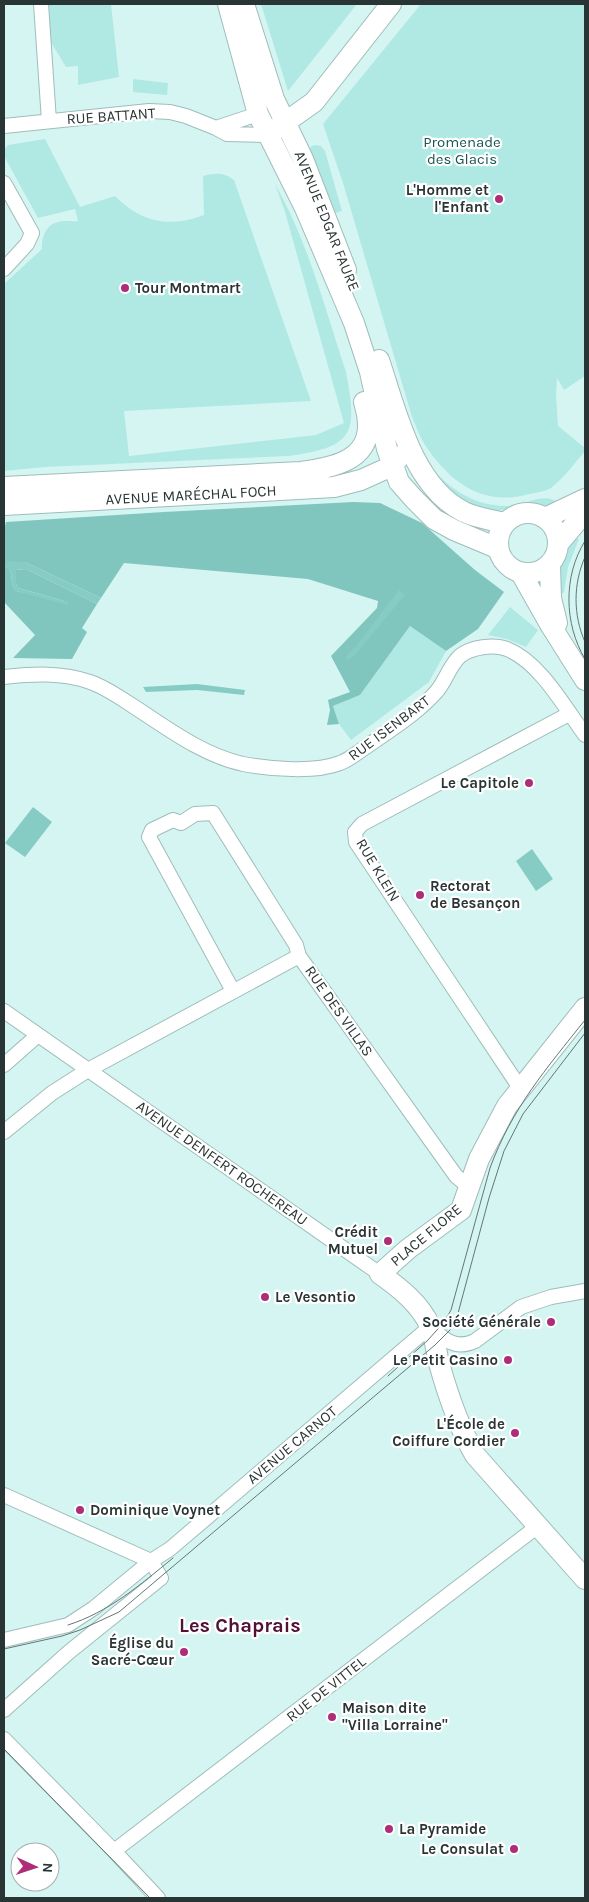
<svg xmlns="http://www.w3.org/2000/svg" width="589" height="1902" font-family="Karla,sans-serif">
  <rect width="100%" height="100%" fill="#d5f5f2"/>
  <path fill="#b0e9e4" d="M 46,4 L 111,4 L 119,77 L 78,85 L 78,66 L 66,67 L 49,39 Z
    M 261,4 L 357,4 L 288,91 Z
    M 421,4 L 585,4 L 585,376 L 564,390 L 557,378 L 556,395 L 558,426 L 585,448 L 585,451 C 574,464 564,478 551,488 C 544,492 533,493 525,495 C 481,506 449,481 425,445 C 420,437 416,426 412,417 L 343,183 L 323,124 Z
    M 133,79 L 168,83 L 167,95 L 133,92 Z
    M 45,139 L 80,207 L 115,196 C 142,223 169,228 204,215 L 203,176 C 216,173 223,172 234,180 L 311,401 L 124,411 L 129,456 L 316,435 L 344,423 L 285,212 L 275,184 C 308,242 325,308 346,372 C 358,434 354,447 289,456 L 45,467 L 4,471 L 4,284 L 42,249 C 41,238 46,224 58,222 C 64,220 72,222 78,221 L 75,209 L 38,218 L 4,156 L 4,150 L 8,145 Z
    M 316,145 L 321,146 L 325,151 L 342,211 L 332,214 L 307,151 L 312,146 Z
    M 435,472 C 454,492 478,506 506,506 C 528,506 546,488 563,507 L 546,509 L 533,505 L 524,505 L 490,513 L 465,506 L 431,475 Z
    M 575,537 L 579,539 L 568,567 L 564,593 L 555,593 L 556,576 L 565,558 L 569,543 Z
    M 510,607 L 538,630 L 526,647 L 507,639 L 488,635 Z
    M 410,626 L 446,651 L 429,682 L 351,740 L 339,724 L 333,706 L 360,695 Z"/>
  <path fill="#81c5bf" d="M 353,502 L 380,503 L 422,523 L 475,570 L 504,592 L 478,629 L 446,651 L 410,626 L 360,695 L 333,706 L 339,724 L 327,725 L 330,710 L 328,700 L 350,692 L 331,656 L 377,608 L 378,601 L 308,579 L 124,563 L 101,598 L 25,562 L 9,569 C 14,577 9,583 16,591 L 68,602 L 18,588 L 16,584 L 16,570 L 26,569 L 97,604 L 82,628 L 87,632 L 72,659 L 13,658 L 35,635 L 4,602 L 4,531 L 6,522 L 164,512 Z"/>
  <path fill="#87cbc5" d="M 6,561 L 25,562 L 101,598 L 97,604 L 26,569 L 16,570 L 16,584 L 18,588 L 68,602 L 67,605 L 16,591 C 9,583 14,577 9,569 L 5,568 Z
    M 399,590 L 405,595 L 353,657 L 347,661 L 346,656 L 357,645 Z
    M 197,684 L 245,690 L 244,695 L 197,690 L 146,692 L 143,687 Z
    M 33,807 L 52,822 L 25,857 L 5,843 Z
    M 532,849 L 553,879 L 536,891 L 516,861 Z"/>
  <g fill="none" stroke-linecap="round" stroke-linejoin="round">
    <defs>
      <path id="street" d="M 41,4 L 49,121
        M 4,126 L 149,111 L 170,112 L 186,116 L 216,128 L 227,134 L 268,135
        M 216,128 L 258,114
        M 4,183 L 32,233 L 27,244 L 4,269
        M 4,677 C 32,674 62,672 90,682 C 105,687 119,697 133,706 C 167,728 202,755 243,764 C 270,769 315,773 340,763 C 349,760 358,752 366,747 C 390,730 418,713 437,691 C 446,680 450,665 460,656 C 471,647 494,644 507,649 C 540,662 565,708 585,735
        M 233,991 L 149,837 L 152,830 L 173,820 L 181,823 L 195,814 L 213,813 L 296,945 L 299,956
        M 4,1011 L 380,1274
        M 4,1065 L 38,1035
        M 520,1088 L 356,842 L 355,832 L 362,824 L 569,714
        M 4,1132 L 52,1093 L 88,1070 L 299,956 L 456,1176 L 462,1181 L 471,1184
        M 4,1495 L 151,1561
        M 4,1640 L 68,1625 L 94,1608 L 151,1561 L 170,1549 L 431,1326 C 443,1340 456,1350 475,1341 L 521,1307 L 551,1297 L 585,1291
        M 4,1710 L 69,1652 L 161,1578 L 151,1561
        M 4,1739 L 114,1851 L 158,1898
        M 114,1851 L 538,1526"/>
      <path id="secondary" d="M 228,4 L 258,114 L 305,208 L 354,323 L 370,372 L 387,449 L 399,482 L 414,499 L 434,519 L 454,530 L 497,548
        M 244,4 L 274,99 L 303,159 L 346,270
        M 273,131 L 314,102 L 391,4
        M 379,360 C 396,410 412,486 464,512 C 477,518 491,520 505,523
        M 4,487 L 301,472 C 329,468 369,462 368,425 C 368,417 366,409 364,402
        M 4,505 L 334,487 L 361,480 L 392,466 L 400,456
        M498 543a30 30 0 1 1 60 0a30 30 0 1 1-60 0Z
        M 545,518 L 585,499
        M 558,544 L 585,512
        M 550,565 L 551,598 L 557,623
        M 521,573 L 551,626 L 585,680
        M 585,1008 L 507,1106 L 479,1159 L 461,1210 L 408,1249 L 380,1274 C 400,1288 420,1304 430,1326 C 435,1337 436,1351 439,1363 C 447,1392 460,1429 475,1455 L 585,1579"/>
    </defs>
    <use href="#street" stroke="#9fbdba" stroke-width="16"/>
    <use href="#secondary" stroke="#9fbdba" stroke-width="22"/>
    <use href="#street" stroke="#fff" stroke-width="14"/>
    <use href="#secondary" stroke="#fff" stroke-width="20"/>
    <path stroke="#647775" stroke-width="1" d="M 585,541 C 563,576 564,624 585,659
      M 585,557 C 573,584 573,615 585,642
      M 388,1376 L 428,1340 L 444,1322 L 451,1310 L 490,1168 C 512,1108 546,1069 585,1020
      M 68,1625 C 109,1612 140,1585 173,1558
      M 4,1649 L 62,1636 L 80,1630 L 119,1612 L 435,1345 L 450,1330 L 457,1317 L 489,1198 L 504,1151 L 523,1114 L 585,1033
      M 4,1749 L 150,1898"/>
  </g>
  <g fill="#ae2d78" stroke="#fff" stroke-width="2">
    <circle cx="499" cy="199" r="5"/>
    <circle cx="125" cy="288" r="5"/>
    <circle cx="529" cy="783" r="5"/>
    <circle cx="420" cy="895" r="5"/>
    <circle cx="388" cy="1241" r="5"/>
    <circle cx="265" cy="1297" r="5"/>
    <circle cx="551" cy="1322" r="5"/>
    <circle cx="508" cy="1360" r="5"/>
    <circle cx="515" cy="1433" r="5"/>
    <circle cx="80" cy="1510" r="5"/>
    <circle cx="184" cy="1652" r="5"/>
    <circle cx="332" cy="1717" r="5"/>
    <circle cx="389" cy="1829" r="5"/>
    <circle cx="514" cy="1849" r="5"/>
  </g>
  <g text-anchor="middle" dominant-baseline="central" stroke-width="4.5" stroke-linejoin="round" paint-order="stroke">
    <g font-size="15" fill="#293534" stroke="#fff">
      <text transform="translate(111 116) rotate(-4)">RUE BATTANT</text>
      <text transform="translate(327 221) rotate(68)">AVENUE EDGAR FAURE</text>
      <text transform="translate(191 495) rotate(-3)">AVENUE MARÉCHAL FOCH</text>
      <text transform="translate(389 728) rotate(-37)">RUE ISENBART</text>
      <text transform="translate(378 870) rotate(59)">RUE KLEIN</text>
      <text transform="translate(339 1011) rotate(55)">RUE DES VILLAS</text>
      <text transform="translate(222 1163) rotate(35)">AVENUE DENFERT ROCHEREAU</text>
      <text transform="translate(426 1235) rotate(-40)">PLACE FLORE</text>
      <text transform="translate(292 1445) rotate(-40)">AVENUE CARNOT</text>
      <text transform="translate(326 1689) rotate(-38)">RUE DE VITTEL</text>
    </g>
    <g font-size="15" fill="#1b5551" stroke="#fff">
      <text x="462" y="142">Promenade<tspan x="462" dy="17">des Glacis</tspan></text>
    </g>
    <g font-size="15" font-weight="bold" fill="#293534" stroke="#fff" text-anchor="end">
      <text x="489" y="190">L'Homme et<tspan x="489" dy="17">l'Enfant</tspan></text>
      <text x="135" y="288" text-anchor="start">Tour Montmart</text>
      <text x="519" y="783">Le Capitole</text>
      <text x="430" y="886" text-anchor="start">Rectorat<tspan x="430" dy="17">de Besançon</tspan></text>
      <text x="378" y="1232">Crédit<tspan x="378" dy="17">Mutuel</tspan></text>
      <text x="275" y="1297" text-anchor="start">Le Vesontio</text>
      <text x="541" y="1322">Société Générale</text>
      <text x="498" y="1360">Le Petit Casino</text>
      <text x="505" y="1424">L'École de<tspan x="505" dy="17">Coiffure Cordier</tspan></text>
      <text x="90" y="1510" text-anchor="start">Dominique Voynet</text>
      <text x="174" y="1643">Église du<tspan x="174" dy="17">Sacré-Cœur</tspan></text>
      <text x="342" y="1708" text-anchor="start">Maison dite<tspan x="342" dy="17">"Villa Lorraine"</tspan></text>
      <text x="399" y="1829" text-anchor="start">La Pyramide</text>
      <text x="504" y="1849">Le Consulat</text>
    </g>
    <g font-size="20" font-weight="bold" fill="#501235" stroke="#fff">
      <text x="240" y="1625">Les Chaprais</text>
    </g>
  </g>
  <rect width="589" height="1902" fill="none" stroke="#293534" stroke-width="10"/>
  <g transform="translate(35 1867) rotate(93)"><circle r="24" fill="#ffffff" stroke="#a9aeae"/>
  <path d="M0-4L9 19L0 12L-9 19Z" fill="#ae2d78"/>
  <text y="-8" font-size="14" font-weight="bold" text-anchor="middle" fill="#293534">N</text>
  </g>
</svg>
